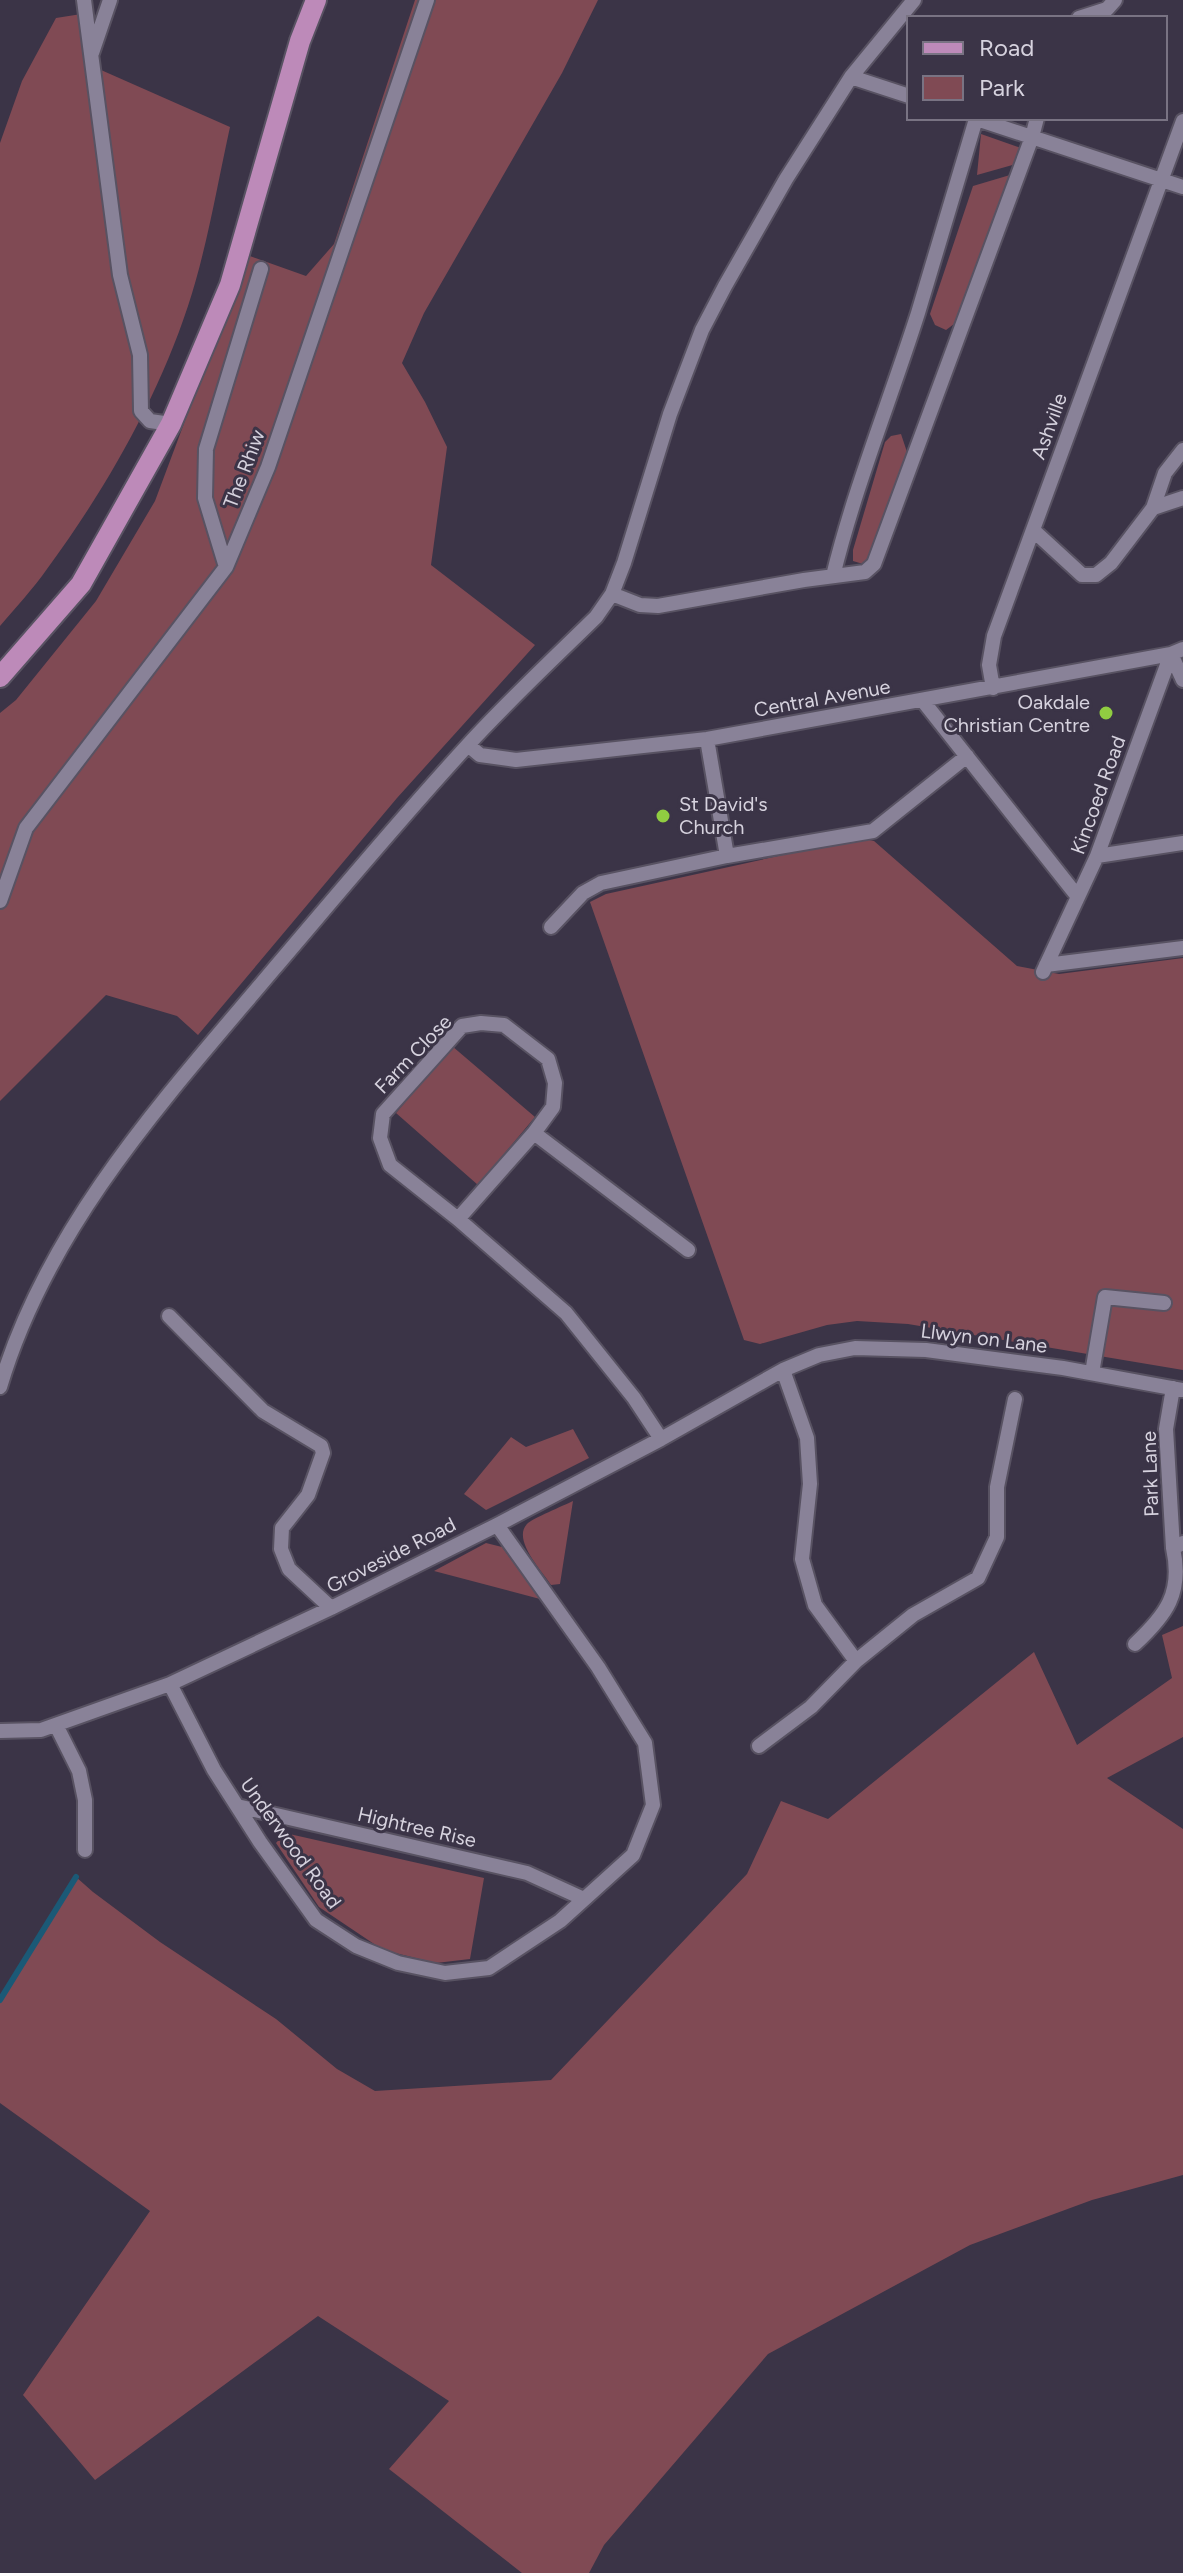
<svg xmlns="http://www.w3.org/2000/svg" width="1183" height="2573" font-family="Figtree,sans-serif">
  <rect width="100%" height="100%" fill="#3b3447"/>
  <path fill="#804a54" d="M 415,0 L 598,0 L 562,73 L 424,313 L 402,363 L 425,402 L 447,447 L 431,565 L 535,645 L 397,798 L 198,1035 L 177,1016 L 106,995 L 0,1101 L 0,713 L 16,700 L 96,601 L 155,501 L 247,255 L 306,276 L 334,244 Z
    M 94,12 L 101,70 L 230,127 C 217,186 207,248 188,306 C 157,400 105,490 47,569 C 33,589 16,607 0,626 L 0,143 L 22,81 L 56,18 Z
    M 981,134 L 1021,148 L 1016,164 L 977,175 Z
    M 1010,175 L 954,324 L 946,330 L 935,325 L 930,314 L 973,186 Z
    M 901,434 L 908,455 L 869,560 L 863,564 L 853,561 L 853,550 L 885,442 L 891,436 Z
    M 860,838 L 874,841 L 1017,966 L 1059,974 L 1183,958 L 1183,1370 L 908,1324 L 857,1321 L 827,1325 L 760,1344 L 744,1340 L 590,902 L 606,894 Z
    M 452,1046 L 535,1117 L 478,1185 L 396,1113 Z
    M 573,1429 L 589,1458 L 486,1510 L 464,1494 L 511,1437 L 526,1447 Z
    M 573,1501 L 560,1584 L 551,1585 C 542,1571 512,1540 527,1524 C 533,1518 563,1506 573,1501 Z
    M 486,1543 L 502,1547 L 540,1599 L 434,1571 Z
    M 1183,1626 L 1183,1737 L 1107,1778 L 1183,1829 L 1183,2175 L 1092,2200 L 970,2245 L 768,2354 L 604,2545 L 589,2573 L 522,2573 L 389,2469 L 449,2401 L 318,2316 L 95,2480 L 23,2395 L 150,2211 L 0,2103 L 0,2000 L 76,1877 L 93,1892 L 160,1942 L 276,2019 L 337,2069 L 375,2091 L 551,2080 L 747,1874 L 781,1801 L 828,1819 L 1034,1652 L 1077,1745 L 1172,1678 L 1162,1635 Z
    M 285,1833 L 484,1878 L 470,1959 L 436,1963 L 383,1950 L 319,1907 L 276,1843 Z"/>
  <g fill="none" stroke-linecap="round" stroke-linejoin="round">
    <path stroke="#1b5976" stroke-width="6" d="M 0,2000 L 76,1877"/>
    <defs>
      <path id="minor" d="M 84,0 L 120,275 L 140,355 L 141,411 L 150,421 L 171,424
        M 1079,18 L 1107,9 L 1115,0
        M 92,53 L 110,0
        M 851,77 L 909,96
        M 974,118 L 1183,187
        M 1153,508 L 1183,498
        M 1033,530 L 1082,575 L 1096,575 L 1111,563 L 1153,508 L 1165,473 L 1183,450
        M 226,567 L 205,498 L 206,449 L 261,269
        M 833,576 C 855,486 890,401 918,313 C 938,248 957,183 976,119
        M 612,594 L 640,605 L 658,606 L 804,580 L 865,572 L 874,564 L 1032,137 L 1037,118
        M 993,688 L 989,665 L 994,636 L 1183,121
        M 923,701 L 1078,897
        M 707,739 L 727,856
        M 468,745 L 480,755 L 516,760 L 707,739 L 1171,654 L 1183,649
        M 1097,856 L 1183,843
        M 0,901 L 26,828 L 226,567 L 268,467 L 427,0
        M 551,927 L 583,893 L 601,883 L 727,856 L 873,831 L 967,756
        M 1046,965 L 1183,948
        M 1043,972 L 1097,856 L 1171,654 L 1183,680
        M 534,1133 L 688,1250
        M 458,1219 L 534,1133 L 553,1107 L 555,1083 L 548,1059 L 504,1025 L 481,1023 L 462,1026 L 383,1114 L 380,1138 L 390,1165 L 458,1219 L 566,1313 L 634,1398 L 661,1439
        M 169,1316 L 263,1411 L 321,1446 L 323,1453 L 308,1495 L 282,1528 L 281,1549 L 289,1569 L 331,1608
        M 783,1370 L 807,1438 L 810,1484 L 802,1559 L 815,1605 L 856,1661 L 913,1615 L 978,1578 L 997,1537 L 997,1487 L 1015,1399
        M 1092,1373 L 1105,1297 L 1164,1303
        M 0,1387 C 48,1225 166,1097 273,970 C 337,895 400,819 467,746 C 508,701 552,660 596,617 L 612,594 L 624,563 L 670,414 L 702,330 L 725,286 L 786,179 L 851,77 L 914,0
        M 1173,1388 L 1166,1429 L 1173,1548 L 1183,1543
        M 1135,1644 C 1166,1615 1183,1593 1173,1548
        M 170,1684 L 214,1770 L 260,1842 L 316,1920 L 356,1946 L 398,1963 L 445,1973 L 489,1968 L 560,1921 L 633,1855 L 653,1805 L 645,1743 L 598,1667 L 497,1525
        M 56,1725 L 79,1771 L 85,1800 L 85,1850
        M 0,1731 L 41,1730 L 170,1684 L 331,1608 L 497,1525 L 661,1439 L 783,1370 L 819,1355 L 855,1348 L 926,1350 L 1063,1368 L 1183,1390
        M 759,1746 L 811,1707 L 856,1661
        M 237,1806 L 527,1873 L 584,1899"/>
      <path id="major" d="M 0,677 L 81,584 L 171,424 L 230,285 L 300,41 L 316,0"/>
    </defs>
    <use href="#minor" stroke="#585262" stroke-width="18"/>
    <use href="#major" stroke="#585262" stroke-width="24"/>
    <use href="#minor" stroke="#898298" stroke-width="14"/>
    <use href="#major" stroke="#bd8ab9" stroke-width="20"/>
  </g>
  <g fill="#90cd41" stroke="#3b3447" stroke-width="3">
    <circle cx="1106" cy="713" r="8"/>
    <circle cx="663" cy="816" r="8"/>
  </g>
  <g text-anchor="middle" dominant-baseline="central" stroke-width="6" stroke-linejoin="round" paint-order="stroke">
    <g font-size="20" fill="#d6d2de" stroke="#3b3447">
      <text transform="translate(1049 426) rotate(-70)">Ashville</text>
      <text transform="translate(244 469) rotate(-69)">The Rhiw</text>
      <text transform="translate(822 698) rotate(-10)">Central Avenue</text>
      <text transform="translate(1098 795) rotate(-70)">Kincoed Road</text>
      <text transform="translate(413 1054) rotate(-46)">Farm Close</text>
      <text transform="translate(984 1338) rotate(7)">Llwyn on Lane</text>
      <text transform="translate(1150 1474) rotate(-92)">Park Lane</text>
      <text transform="translate(391 1555) rotate(-27)">Groveside Road</text>
      <text transform="translate(417 1827) rotate(13)">Hightree Rise</text>
      <text transform="translate(291 1843) rotate(54)">Underwood Road</text>
    </g>
    <g font-size="20" fill="#d6d2de" stroke="#3b3447" text-anchor="end">
      <text x="1090" y="702">Oakdale<tspan x="1090" dy="23">Christian Centre</tspan></text>
      <text x="679" y="804" text-anchor="start">St David's<tspan x="679" dy="23">Church</tspan></text>
    </g>
  </g>
  <rect x="907" y="16" width="260" height="104" fill="#3b3447" stroke="#797383" stroke-width="2"/>
  <rect x="923" y="42" width="40" height="12" fill="#bd8ab9" stroke="#797383" stroke-width="2"/>
  <text x="979" y="56" font-size="24" fill="#d6d2de">Road</text>
  <rect x="923" y="76" width="40" height="24" fill="#804a54" stroke="#797383" stroke-width="2"/>
  <text x="979" y="96" font-size="24" fill="#d6d2de">Park</text>
</svg>
